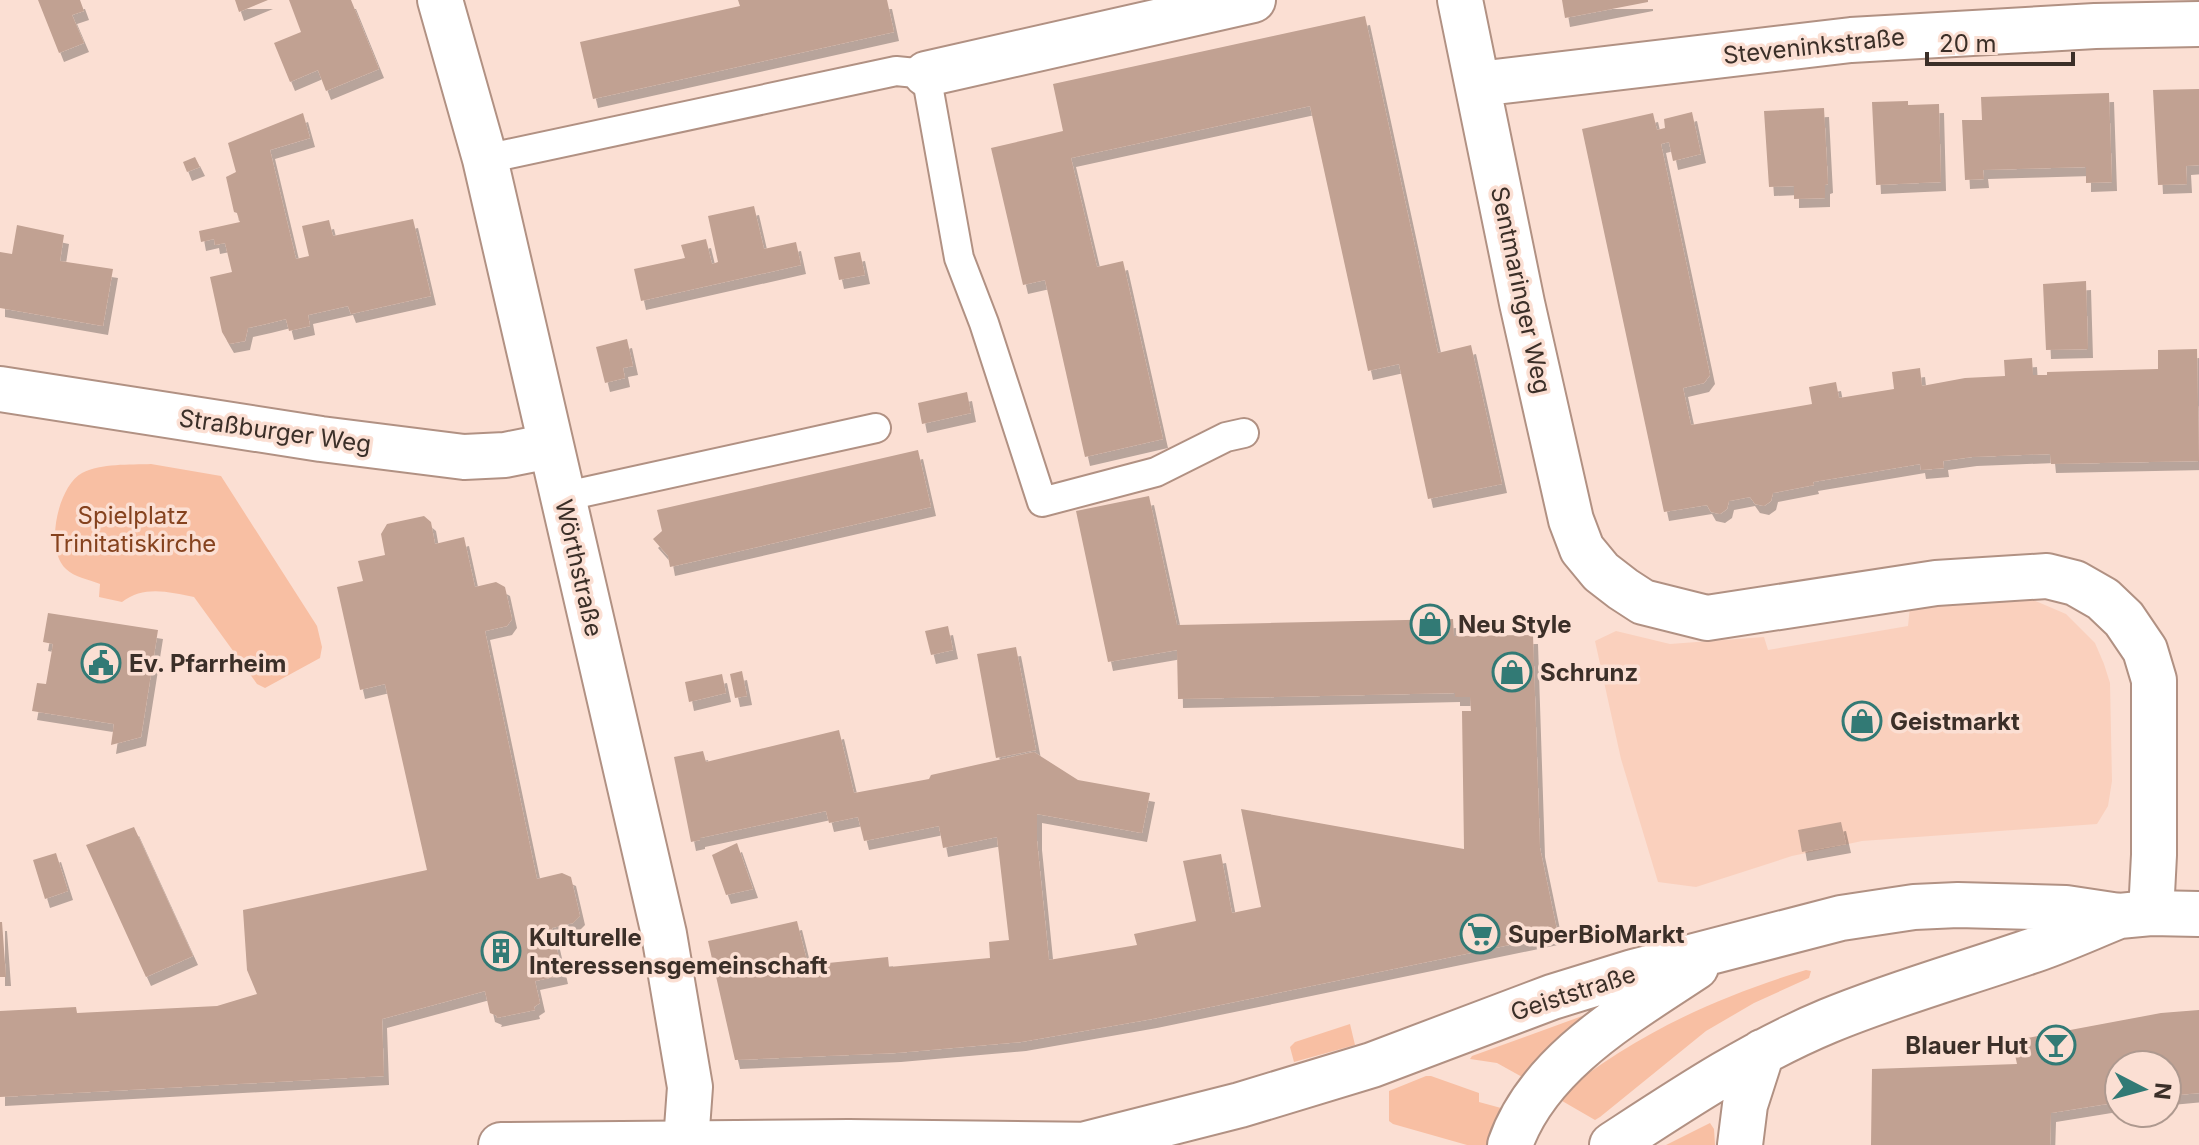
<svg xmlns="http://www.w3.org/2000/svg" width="2199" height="1145" font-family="Inter,sans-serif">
  <defs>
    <filter id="shadow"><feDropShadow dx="5" dy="9" stdDeviation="0" flood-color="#0004"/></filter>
  </defs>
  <rect width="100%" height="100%" fill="#fbdfd3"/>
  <path fill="#fad0bd" d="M 2026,597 L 2066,614 L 2095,643 L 2104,664 L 2110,683 L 2112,781 L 2108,806 L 2097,824 L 1862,841 L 1792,856 L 1696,887 L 1658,882 L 1621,759 L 1595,641 L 1616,631 L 1670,644 L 1764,637 L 1768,650 L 1908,626 L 1910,607 Z"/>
  <path fill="#f8bfa3" d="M 151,464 L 221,476 L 317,626 L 322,647 L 320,658 L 265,688 L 257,684 L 194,597 C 169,592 144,585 122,602 L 99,597 L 100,584 C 90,580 74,577 66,569 C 44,549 58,486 82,473 C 102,463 129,465 151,464 Z
    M 1806,970 L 1811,971 L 1809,978 L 1754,1003 L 1706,1031 L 1600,1117 L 1595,1120 L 1557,1098 C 1627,1038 1718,996 1806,970 Z
    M 1585,1015 L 1588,1015 L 1524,1078 L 1497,1063 L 1470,1059 L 1472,1056 Z
    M 1350,1024 L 1355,1045 L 1294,1062 L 1290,1047 L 1295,1042 Z
    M 1426,1076 L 1431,1076 L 1479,1093 L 1479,1102 L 1501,1108 L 1492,1145 L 1467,1145 L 1393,1124 L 1389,1121 L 1389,1091 Z
    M 1710,1123 L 1714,1129 L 1715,1145 L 1666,1145 Z"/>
  <path fill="#c1a192" filter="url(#shadow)" d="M 38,0 L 80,0 L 84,11 L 72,15 L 84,43 L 59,53 Z
    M 235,0 L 268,0 L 239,12 Z
    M 289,0 L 351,0 L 379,69 L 326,91 L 318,70 L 290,82 L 274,43 L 301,32 Z
    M 738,0 L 887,0 L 894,32 L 593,99 L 580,42 L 740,6 Z
    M 1562,0 L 1648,0 L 1648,2 L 1565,18 Z
    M 1365,16 L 1438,353 L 1471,345 L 1502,484 L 1428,499 L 1399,364 L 1368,371 L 1310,106 L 1071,158 L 1097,267 L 1123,261 L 1163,439 L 1085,457 L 1045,280 L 1023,285 L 991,148 L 1063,131 L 1053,84 Z
    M 2199,89 L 2199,165 L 2186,166 L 2187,184 L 2158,185 L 2153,90 Z
    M 2109,93 L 2112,182 L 2086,183 L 2086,167 L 1983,170 L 1984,179 L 1965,180 L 1962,120 L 1982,120 L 1981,97 Z
    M 1908,101 L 1908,105 L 1939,104 L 1941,182 L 1876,185 L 1872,102 Z
    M 1824,108 L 1828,184 L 1825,185 L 1825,198 L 1794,199 L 1794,186 L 1769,187 L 1764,111 Z
    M 1692,112 L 1701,154 L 1673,161 L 1669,142 L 1661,144 L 1710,375 L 1704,383 L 1683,388 L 1691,425 L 1812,404 L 1809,387 L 1836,382 L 1839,398 L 1894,389 L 1892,372 L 1920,368 L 1922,386 L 1965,378 L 2005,376 L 2004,360 L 2032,358 L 2033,375 L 2047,375 L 2047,372 L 2158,369 L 2158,350 L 2197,349 L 2199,461 L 2051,464 L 2050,454 L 1972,457 L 1943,461 L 1944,468 L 1921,470 L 1920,464 L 1813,482 L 1814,485 L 1773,493 L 1771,501 L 1764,506 L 1755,504 L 1750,497 L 1729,501 L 1727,509 L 1720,514 L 1711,512 L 1707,505 L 1664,512 L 1582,129 L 1653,113 L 1657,130 L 1665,128 L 1664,119 Z
    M 303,113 L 310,138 L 270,150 L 296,259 L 309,256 L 302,226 L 329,220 L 333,236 L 413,219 L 431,296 L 351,314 L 348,306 L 308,315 L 310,326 L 289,331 L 286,319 L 266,324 L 248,328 L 245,341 L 229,344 L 222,332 L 210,277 L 232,272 L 225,243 L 215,245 L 214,239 L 201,242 L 199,231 L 240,222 L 237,213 L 234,212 L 226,177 L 236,172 L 228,143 Z
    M 195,157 L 200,167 L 187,172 L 183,162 Z
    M 754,206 L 764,249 L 796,242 L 801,265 L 641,301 L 634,269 L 685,258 L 681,245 L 706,239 L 712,264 L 718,262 L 708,216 Z
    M 17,225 L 64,235 L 60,261 L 113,269 L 103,326 L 0,308 L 0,252 L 12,254 Z
    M 860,252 L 865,275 L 839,280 L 834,257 Z
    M 2086,281 L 2088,349 L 2046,350 L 2043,284 Z
    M 627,339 L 633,366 L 623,368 L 625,378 L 605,383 L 596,347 Z
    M 967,392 L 971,413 L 922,424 L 918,403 Z
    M 918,450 L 931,507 L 670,567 L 668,556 L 653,539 L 662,531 L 657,510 Z
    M 1149,496 L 1177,625 L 1453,619 L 1454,636 L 1533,635 L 1540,848 L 1558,935 L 1152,1019 L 1021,1042 L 896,1053 L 735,1060 L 708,941 L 797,921 L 808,965 L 888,957 L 889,967 L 990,958 L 989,942 L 1009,940 L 997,837 L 943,848 L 939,826 L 864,841 L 858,817 L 829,823 L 826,811 L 700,838 L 700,840 L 691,842 L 674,757 L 703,751 L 706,762 L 839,730 L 854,793 L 929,779 L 931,775 L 1034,752 L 1078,780 L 1150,793 L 1142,833 L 1037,814 L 1037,841 L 1049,960 L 1137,945 L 1134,934 L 1196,921 L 1183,861 L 1221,854 L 1232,913 L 1261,907 L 1241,809 L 1464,849 L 1462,711 L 1471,711 L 1470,697 L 1455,697 L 1455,693 L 1178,699 L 1177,650 L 1108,662 L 1076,511 Z
    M 424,516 L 431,522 L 435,544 L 464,537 L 475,587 L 496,582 L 505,587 L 512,619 L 507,626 L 485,631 L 537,879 L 562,873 L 571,877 L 580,916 L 573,923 L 552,928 L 563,975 L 535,981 L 540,1003 L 534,1007 L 535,1010 L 496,1018 L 497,1016 L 490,1013 L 485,991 L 382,1019 L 384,1076 L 0,1097 L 0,1011 L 76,1007 L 77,1013 L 217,1006 L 257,994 L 247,970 L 243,910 L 427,870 L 385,684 L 360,690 L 337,587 L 363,581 L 358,561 L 385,555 L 381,534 L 387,524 Z
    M 48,613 L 158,630 L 141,737 L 111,745 L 114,724 L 32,711 L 37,683 L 46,684 L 53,644 L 43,642 Z
    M 948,626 L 953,650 L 931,655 L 925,631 Z
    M 1016,647 L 1036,750 L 996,758 L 977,654 Z
    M 742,671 L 747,696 L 735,698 L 730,674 Z
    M 722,674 L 726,693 L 689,702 L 685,682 Z
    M 1841,822 L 1846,844 L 1802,852 L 1798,830 Z
    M 134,827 L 193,956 L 146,977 L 86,845 Z
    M 737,843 L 753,889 L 726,895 L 712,855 Z
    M 56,853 L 68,891 L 45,899 L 33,860 Z
    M 0,922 L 2,922 L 6,977 L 0,977 Z
    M 2199,1010 L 2199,1093 L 2167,1096 L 2167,1065 L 2119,1065 L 2119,1102 L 2051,1113 L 2050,1145 L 1871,1145 L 1872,1069 L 2017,1064 L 2012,1041 L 2161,1013 Z"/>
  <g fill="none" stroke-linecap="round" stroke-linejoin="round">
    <defs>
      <path id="lane" d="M 485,159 L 896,71 L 926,74 L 959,258 L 984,323 L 1042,502 L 1156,472 L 1226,437 L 1244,433
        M 562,497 L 876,428"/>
      <path id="street" d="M 440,0 L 485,159 L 664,934 L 690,1087 L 686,1142
        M 1460,0 L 1522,303 L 1571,520 L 1582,549 L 1601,572 L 1623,589 L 1643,602 L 1707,618 L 1936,583 L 2047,576 L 2075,583 L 2103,599 L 2124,619 L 2145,650 L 2154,680 L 2154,855 L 2151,913
        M 926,74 L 1253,0
        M 1478,84 L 1851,40 L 2095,26 L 2199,24
        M 0,389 L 321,439 L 464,457 L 505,455 L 550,446"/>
      <path id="secondary" d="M 1086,1144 L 1240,1105 L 1372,1065 L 1552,997 L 1633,972 L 1841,918 L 1914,907 L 1958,905 L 2066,908 L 2119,916 L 2151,913 L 2199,914
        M 501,1145 L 849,1142 L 1102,1145
        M 1510,1145 C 1538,1063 1627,1013 1696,967
        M 1612,1145 C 1681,1100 1751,1053 1828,1021 C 1893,994 1961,975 2028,952 C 2059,942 2089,928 2119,916
        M 1740,1145 L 1745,1105 L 1762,1052"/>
    </defs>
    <use href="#lane" stroke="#b19183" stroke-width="32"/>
    <use href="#street" stroke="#b19183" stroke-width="48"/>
    <use href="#secondary" stroke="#b19183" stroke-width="48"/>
    <use href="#lane" stroke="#fff" stroke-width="28"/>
    <use href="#street" stroke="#fff" stroke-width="44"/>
    <use href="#secondary" stroke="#fff" stroke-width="44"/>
  </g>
  <defs>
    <symbol id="shop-ring" viewBox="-11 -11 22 22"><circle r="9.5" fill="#fbdfd3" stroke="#327a75" stroke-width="1.5"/><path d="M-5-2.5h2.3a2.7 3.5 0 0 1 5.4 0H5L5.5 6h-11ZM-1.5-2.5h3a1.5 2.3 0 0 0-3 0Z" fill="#327a75"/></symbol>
    <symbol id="civic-ring" viewBox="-11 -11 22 22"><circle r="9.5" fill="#fbdfd3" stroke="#327a75" stroke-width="1.5"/><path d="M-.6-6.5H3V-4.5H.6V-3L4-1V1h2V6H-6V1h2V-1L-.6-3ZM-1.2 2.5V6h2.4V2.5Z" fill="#327a75"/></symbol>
    <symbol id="supermarket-ring" viewBox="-11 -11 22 22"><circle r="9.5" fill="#fbdfd3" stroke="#327a75" stroke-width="1.5"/><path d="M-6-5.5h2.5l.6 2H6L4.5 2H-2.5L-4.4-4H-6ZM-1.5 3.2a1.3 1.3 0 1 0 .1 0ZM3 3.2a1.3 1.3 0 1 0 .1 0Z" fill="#327a75"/></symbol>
    <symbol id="building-ring" viewBox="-11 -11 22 22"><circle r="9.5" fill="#fbdfd3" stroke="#327a75" stroke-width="1.5"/><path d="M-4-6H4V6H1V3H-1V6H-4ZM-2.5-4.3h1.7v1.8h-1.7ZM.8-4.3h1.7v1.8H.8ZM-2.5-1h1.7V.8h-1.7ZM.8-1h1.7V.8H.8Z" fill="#327a75"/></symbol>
    <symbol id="bar-ring" viewBox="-11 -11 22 22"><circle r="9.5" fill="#fbdfd3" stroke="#327a75" stroke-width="1.5"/><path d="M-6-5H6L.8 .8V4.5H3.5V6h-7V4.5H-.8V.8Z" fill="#327a75"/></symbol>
  </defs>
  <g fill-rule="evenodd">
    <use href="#shop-ring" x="1408" y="602" width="44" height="44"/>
    <use href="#civic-ring" x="79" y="641" width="44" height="44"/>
    <use href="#shop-ring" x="1490" y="650" width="44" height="44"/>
    <use href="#shop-ring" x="1840" y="699" width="44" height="44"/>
    <use href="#supermarket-ring" x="1458" y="912" width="44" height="44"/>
    <use href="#building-ring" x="479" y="929" width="44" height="44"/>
    <use href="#bar-ring" x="2034" y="1023" width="44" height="44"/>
  </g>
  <g text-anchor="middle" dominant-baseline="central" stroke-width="7" stroke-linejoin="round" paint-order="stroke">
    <g font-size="24" fill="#3b2f28" stroke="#fbdfd3">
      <text transform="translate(1814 46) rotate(-6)">Steveninkstraße</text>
      <text transform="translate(1521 290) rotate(78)">Sentmaringer Weg</text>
      <text transform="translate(275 431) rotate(8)">Straßburger Weg</text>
      <text transform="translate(579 568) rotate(77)">Wörthstraße</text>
      <text transform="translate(1573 993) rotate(-18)">Geiststraße</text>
    </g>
    <g font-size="24" fill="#85421e" stroke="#fbdfd3">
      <text x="133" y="515">Spielplatz<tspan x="133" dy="28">Trinitatiskirche</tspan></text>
    </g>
    <g font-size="24" font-weight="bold" fill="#3b2f28" stroke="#fbdfd3" text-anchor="start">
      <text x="1458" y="624">Neu Style</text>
      <text x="129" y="663">Ev. Pfarrheim</text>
      <text x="1540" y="672">Schrunz</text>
      <text x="1890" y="721">Geistmarkt</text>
      <text x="1508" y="934">SuperBioMarkt</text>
      <text x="529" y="937">Kulturelle<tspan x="529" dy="28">Interessensgemeinschaft</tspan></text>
      <text x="2028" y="1045" text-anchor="end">Blauer Hut</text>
    </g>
  </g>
  <g transform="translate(2143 1089) rotate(96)"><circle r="38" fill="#fbdfd3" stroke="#ae998f" stroke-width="2"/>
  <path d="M0-6L14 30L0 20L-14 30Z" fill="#327a75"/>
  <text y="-12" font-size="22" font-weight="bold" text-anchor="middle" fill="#3b2f28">N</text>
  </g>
  <path d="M1927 52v12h146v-12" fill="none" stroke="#3b2f28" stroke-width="4"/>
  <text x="1939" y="52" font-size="24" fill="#3b2f28" stroke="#fbdfd3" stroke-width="6" paint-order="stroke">20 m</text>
</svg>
